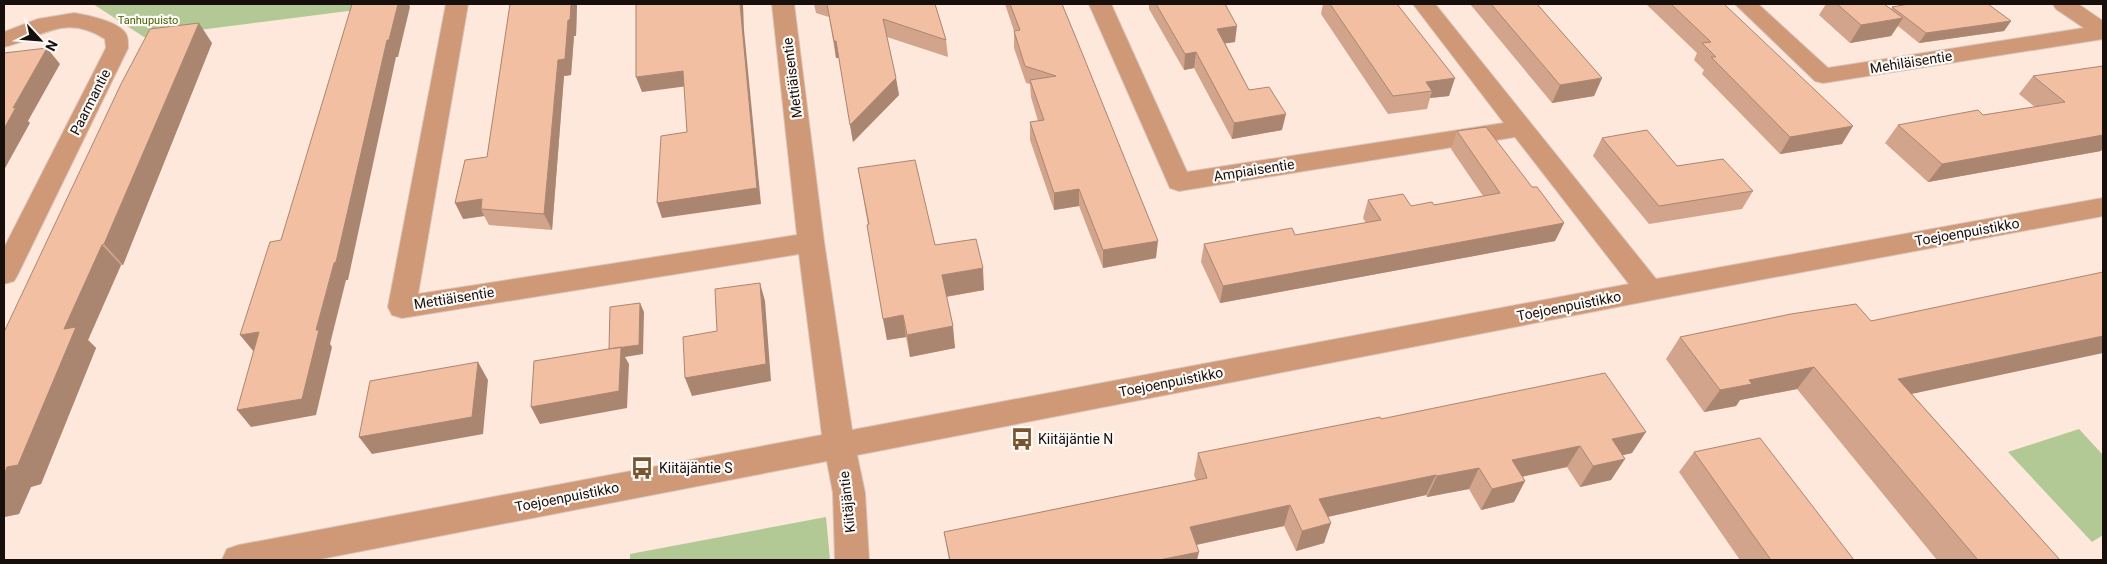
<svg xmlns="http://www.w3.org/2000/svg" width="2107" height="564" font-family="Roboto,sans-serif">
  <rect width="100%" height="100%" fill="#fee7db"/>
  <path fill="#b2c996" d="M 93,4 L 403,4 L 144,37 Z
    M 2079,429 L 2103,455 L 2103,535 L 2092,542 L 2008,452 Z
    M 826,517 L 830,560 L 630,560 L 630,554 Z"/>
  <g fill="none" stroke-linecap="round" stroke-linejoin="round">
    <defs>
      <path id="street" d="M 446,4 L 468,4 L 418,294 L 797,235 L 772,4 L 794,4 L 824,242 L 852,430 L 1629,284 L 1515,137 L 1179,191 L 1170,188 L 1089,4 L 1111,4 L 1187,172 L 1504,123 L 1413,4 L 1435,4 L 1656,279 L 2103,198 L 2103,216 L 1673,296 L 857,455 L 865,493 L 869,560 L 835,560 L 833,493 L 827,461 L 315,560 L 222,560 L 227,549 L 239,545 L 822,435 L 799,254 L 402,318 L 392,315 L 388,307 Z
        M 1735,4 L 1758,4 L 1828,68 L 2084,28 L 2056,9 L 2053,4 L 2078,4 L 2103,21 L 2103,39 L 1823,83 L 1815,81 Z
        M 74,13 C 87,15 122,22 127,36 C 128,39 128,45 128,48 L 18,274 L 14,281 L 4,284 L 4,248 L 106,48 L 105,39 C 64,13 44,37 4,47 L 4,32 L 38,19 Z"/>
    </defs>
    <use href="#street" stroke="#d9c4ba" stroke-width="2"/>
    <use href="#street" fill="#cf9877" fill-rule="evenodd"/>
  </g>
  <path fill="#d1a48b" d="M 510,4 L 577,4 L 576,36 L 574,36 L 571,75 L 564,76 L 552,230 L 489,225 L 484,216 L 463,219 L 487,157 Z
    M 814,4 L 935,4 L 946,40 L 948,57 L 887,37 L 899,95 L 853,142 L 839,58 L 836,58 L 829,17 L 816,13 Z
    M 1005,4 L 1062,4 L 1156,258 L 1103,268 L 1079,206 L 1054,210 L 1030,140 L 1030,122 L 1038,121 L 1031,97 L 1030,84 L 1026,83 L 1014,48 L 1014,31 Z
    M 1149,4 L 1225,4 L 1235,42 L 1225,43 L 1249,90 L 1282,130 L 1232,139 L 1194,68 L 1184,70 L 1149,9 Z
    M 1323,4 L 1397,4 L 1449,96 L 1430,98 L 1427,109 L 1388,114 L 1321,14 Z
    M 1470,4 L 1537,4 L 1602,78 L 1594,96 L 1552,103 Z
    M 1646,4 L 1724,4 L 1842,144 L 1780,154 L 1702,74 L 1704,70 L 1694,60 L 1697,53 Z
    M 1826,4 L 1884,4 L 1891,9 L 1892,7 L 2011,21 L 2004,31 L 1919,43 L 1898,26 L 1891,36 L 1850,43 L 1819,15 Z
    M 212,43 L 123,265 L 121,265 L 88,340 L 96,348 L 41,484 L 31,487 L 19,514 L 4,517 L 4,332 Z
    M 2103,66 L 2101,151 L 1928,182 L 1885,143 L 1898,125 L 1983,115 L 2035,107 L 2019,94 L 2033,76 Z
    M 1457,131 L 1532,187 L 1564,223 L 1555,241 L 1220,303 L 1201,262 L 1204,244 L 1295,235 L 1366,223 L 1363,218 L 1368,200 L 1411,206 L 1434,205 L 1483,196 L 1451,149 Z
    M 1602,138 L 1677,166 L 1753,191 L 1742,209 L 1649,224 L 1593,156 Z
    M 858,168 L 935,245 L 984,290 L 946,297 L 955,348 L 910,357 L 906,337 L 887,340 L 867,225 L 868,225 Z
    M 1791,314 L 1912,394 L 2060,560 L 1937,560 L 1797,389 L 1740,400 L 1736,406 L 1704,412 L 1666,359 L 1680,337 Z
    M 1381,419 L 1632,453 L 1623,455 L 1611,480 L 1580,487 L 1567,467 L 1522,477 L 1525,481 L 1514,502 L 1481,510 L 1469,489 L 1427,497 L 1426,495 L 1328,517 L 1324,543 L 1296,551 L 1284,526 L 1196,545 L 1197,560 L 949,560 L 944,532 L 1196,480 L 1194,475 L 1198,453 Z
    M 1694,452 L 1854,560 L 1740,560 L 1679,472 Z"/>
  <path fill="#aa8671" d="M 398,4 L 409,4 L 410,7 L 398,57 L 396,57 L 348,280 L 346,280 L 330,344 L 332,347 L 316,415 L 251,427 L 237,410 L 316,330 L 334,263 L 387,40 Z
    M 571,4 L 577,4 L 576,36 L 574,36 L 571,75 L 564,76 L 552,230 L 544,214 L 558,60 Z
    M 740,4 L 743,4 L 744,30 L 761,204 L 662,218 L 657,203 L 741,15 Z
    M 1903,18 L 1891,36 L 1850,43 L 1861,25 Z
    M 2011,21 L 2004,31 L 1919,43 L 1926,33 Z
    M 199,23 L 212,43 L 123,265 L 104,244 Z
    M 1237,26 L 1235,42 L 1215,45 L 1217,29 Z
    M 834,41 L 836,41 L 839,58 L 836,58 Z
    M 47,48 L 60,64 L 28,121 L 30,123 L 4,170 L 4,129 L 13,108 Z
    M 1196,52 L 1194,68 L 1184,70 L 1185,54 Z
    M 683,71 L 688,86 L 642,92 L 636,77 Z
    M 896,78 L 899,95 L 853,142 L 850,125 Z
    M 1455,78 L 1449,96 L 1430,98 L 1432,91 L 1426,82 Z
    M 1602,78 L 1594,96 L 1552,103 L 1560,85 Z
    M 1286,114 L 1282,130 L 1232,139 L 1234,123 Z
    M 1853,126 L 1842,144 L 1780,154 L 1790,137 Z
    M 2103,135 L 2103,148 L 2101,151 L 1928,182 L 1942,164 Z
    M 1079,189 L 1079,206 L 1054,210 L 1054,193 Z
    M 482,199 L 481,209 L 484,216 L 463,219 L 455,203 Z
    M 1564,223 L 1555,241 L 1220,303 L 1223,286 Z
    M 1158,241 L 1156,258 L 1103,268 L 1103,250 Z
    M 102,245 L 121,265 L 88,340 L 96,348 L 41,484 L 31,487 L 19,514 L 4,517 L 4,475 L 64,329 Z
    M 983,268 L 984,290 L 944,297 L 942,275 Z
    M 760,283 L 765,301 L 771,381 L 692,396 L 685,378 Z
    M 640,303 L 644,312 L 643,354 L 625,357 L 629,364 L 627,408 L 540,424 L 531,407 L 620,358 L 621,348 Z
    M 903,315 L 906,337 L 887,340 L 883,319 Z
    M 953,326 L 955,348 L 910,357 L 907,335 Z
    M 259,332 L 254,352 L 240,335 Z
    M 2103,336 L 2103,353 L 1879,401 L 1898,379 Z
    M 478,362 L 488,380 L 483,434 L 372,454 L 359,437 Z
    M 1814,367 L 1797,389 L 1740,400 L 1736,406 L 1704,412 L 1720,390 L 1749,380 Z
    M 1646,432 L 1632,453 L 1598,461 L 1612,439 Z
    M 1580,446 L 1567,467 L 1501,481 L 1512,460 Z
    M 1625,459 L 1611,480 L 1580,487 L 1593,466 Z
    M 1479,468 L 1469,489 L 1427,497 L 1437,476 Z
    M 1436,475 L 1426,495 L 1313,520 L 1319,499 Z
    M 1525,481 L 1514,502 L 1481,510 L 1492,489 Z
    M 1290,505 L 1284,526 L 1186,547 L 1190,527 Z
    M 1331,523 L 1324,543 L 1296,551 L 1302,531 Z
    M 1199,552 L 1197,560 L 1159,560 Z"/>
  <path fill="#f3bfa2" stroke="#aa8671" d="M 352,4 L 398,4 L 389,40 L 387,40 L 336,262 L 334,263 L 316,330 L 319,330 L 302,399 L 237,410 L 259,332 L 240,335 L 270,242 L 281,240 Z
    M 510,4 L 571,4 L 570,20 L 568,20 L 565,59 L 558,60 L 544,214 L 481,209 L 482,199 L 455,203 L 465,160 L 487,157 Z
    M 636,4 L 740,4 L 757,188 L 657,203 L 661,136 L 687,132 L 683,71 L 636,77 Z
    M 827,4 L 935,4 L 946,40 L 883,19 L 896,78 L 850,125 L 836,41 L 834,41 Z
    M 1010,4 L 1062,4 L 1076,38 L 1158,241 L 1103,250 L 1079,189 L 1054,193 L 1030,122 L 1044,120 L 1030,80 L 1056,76 L 1025,66 L 1014,31 L 1020,30 Z
    M 1156,4 L 1225,4 L 1237,26 L 1217,29 L 1249,90 L 1269,87 L 1286,114 L 1234,123 L 1196,52 L 1185,54 Z
    M 1330,4 L 1397,4 L 1455,78 L 1426,82 L 1432,91 L 1393,96 Z
    M 1491,4 L 1537,4 L 1602,78 L 1560,85 Z
    M 1671,4 L 1724,4 L 1853,126 L 1790,137 L 1711,57 L 1716,57 L 1702,43 L 1711,42 Z
    M 1837,4 L 1884,4 L 1903,18 L 1861,25 Z
    M 1909,4 L 1988,4 L 2011,21 L 1926,33 L 1892,7 Z
    M 199,23 L 104,244 L 102,245 L 64,329 L 76,327 L 18,465 L 7,467 L 4,475 L 4,332 L 121,84 L 150,29 Z
    M 47,48 L 13,108 L 16,107 L 4,129 L 4,53 Z
    M 2103,66 L 2103,135 L 1942,164 L 1898,125 L 1978,110 L 1983,115 L 2065,102 L 2033,76 Z
    M 1486,127 L 1532,187 L 1537,187 L 1564,223 L 1223,286 L 1204,244 L 1292,228 L 1295,235 L 1381,220 L 1368,200 L 1403,194 L 1411,206 L 1432,202 L 1434,205 L 1500,193 L 1457,131 Z
    M 1647,130 L 1677,166 L 1723,159 L 1753,191 L 1659,206 L 1602,138 Z
    M 915,160 L 935,245 L 976,239 L 983,268 L 942,275 L 953,326 L 907,335 L 903,315 L 883,319 L 867,225 L 869,224 L 858,168 Z
    M 2103,272 L 2103,336 L 1898,379 L 2060,560 L 1978,560 L 1814,367 L 1749,380 L 1752,384 L 1720,390 L 1680,337 L 1791,314 L 1856,304 L 1871,321 Z
    M 760,283 L 766,364 L 685,378 L 683,337 L 717,331 L 715,289 Z
    M 640,303 L 639,345 L 609,349 L 610,307 Z
    M 621,347 L 619,391 L 531,407 L 534,361 Z
    M 478,362 L 472,417 L 359,437 L 370,381 Z
    M 1605,373 L 1646,432 L 1612,439 L 1625,459 L 1593,466 L 1580,446 L 1512,460 L 1525,481 L 1492,489 L 1479,468 L 1437,476 L 1436,475 L 1319,499 L 1331,523 L 1302,531 L 1290,505 L 1190,527 L 1199,552 L 1159,560 L 950,560 L 944,532 L 1207,478 L 1198,453 L 1380,417 L 1381,419 Z
    M 1760,438 L 1854,560 L 1771,560 L 1694,452 Z"/>
  <defs>
    <symbol id="bus-bare" viewBox="-9 -9 18 18"><path d="M-5-6H5V4H4V6H2V4H-2V6H-4V4H-5ZM-3.5-4V0h7V-4ZM-3.5 1.2v1.5H-2V1.2ZM2 1.2v1.5H3.5V1.2Z" fill="#78552e" stroke="#fdf9f6" stroke-width="2.5" paint-order="stroke"/></symbol>
  </defs>
  <g fill-rule="evenodd">
    <use href="#bus-bare" x="1006" y="423" width="32" height="32"/>
    <use href="#bus-bare" x="626" y="452" width="32" height="32"/>
  </g>
  <g text-anchor="middle" dominant-baseline="central" stroke-width="4.5" stroke-linejoin="round" paint-order="stroke">
    <g font-size="11" fill="#456300" stroke="#fdf9f6">
      <text x="148" y="20">Tanhupuisto</text>
    </g>
    <g font-size="14" fill="#170f0c" stroke="#fdf9f6">
      <text transform="translate(1911 62) rotate(-9)">Mehiläisentie</text>
      <text transform="translate(792 78) rotate(-97)">Mettiäisentie</text>
      <text transform="translate(90 102) rotate(-63)">Paarmantie</text>
      <text transform="translate(1254 170) rotate(-9)">Ampiaisentie</text>
      <text transform="translate(1967 232) rotate(-10)">Toejoenpuistikko</text>
      <text transform="translate(454 298) rotate(-9)">Mettiäisentie</text>
      <text transform="translate(1569 306) rotate(-11)">Toejoenpuistikko</text>
      <text transform="translate(1171 382) rotate(-11)">Toejoenpuistikko</text>
      <text transform="translate(567 497) rotate(-11)">Toejoenpuistikko</text>
      <text transform="translate(847 502) rotate(-96)">Kiitäjäntie</text>
    </g>
    <g font-size="14" fill="#170f0c" stroke="#fdf9f6" text-anchor="start">
      <text x="1038" y="439">Kiitäjäntie N</text>
      <text x="659" y="468">Kiitäjäntie S</text>
    </g>
  </g>
  <rect width="2107" height="564" fill="none" stroke="#170f0c" stroke-width="10"/>
  <g transform="translate(40 40) rotate(116)" stroke="#fdf9f6" stroke-width="4" paint-order="stroke">
  <path d="M0-4L9 19L0 12L-9 19Z" fill="#170f0c"/>
  <text y="-8" font-size="14" font-weight="bold" text-anchor="middle" fill="#170f0c">N</text>
  </g>
</svg>
